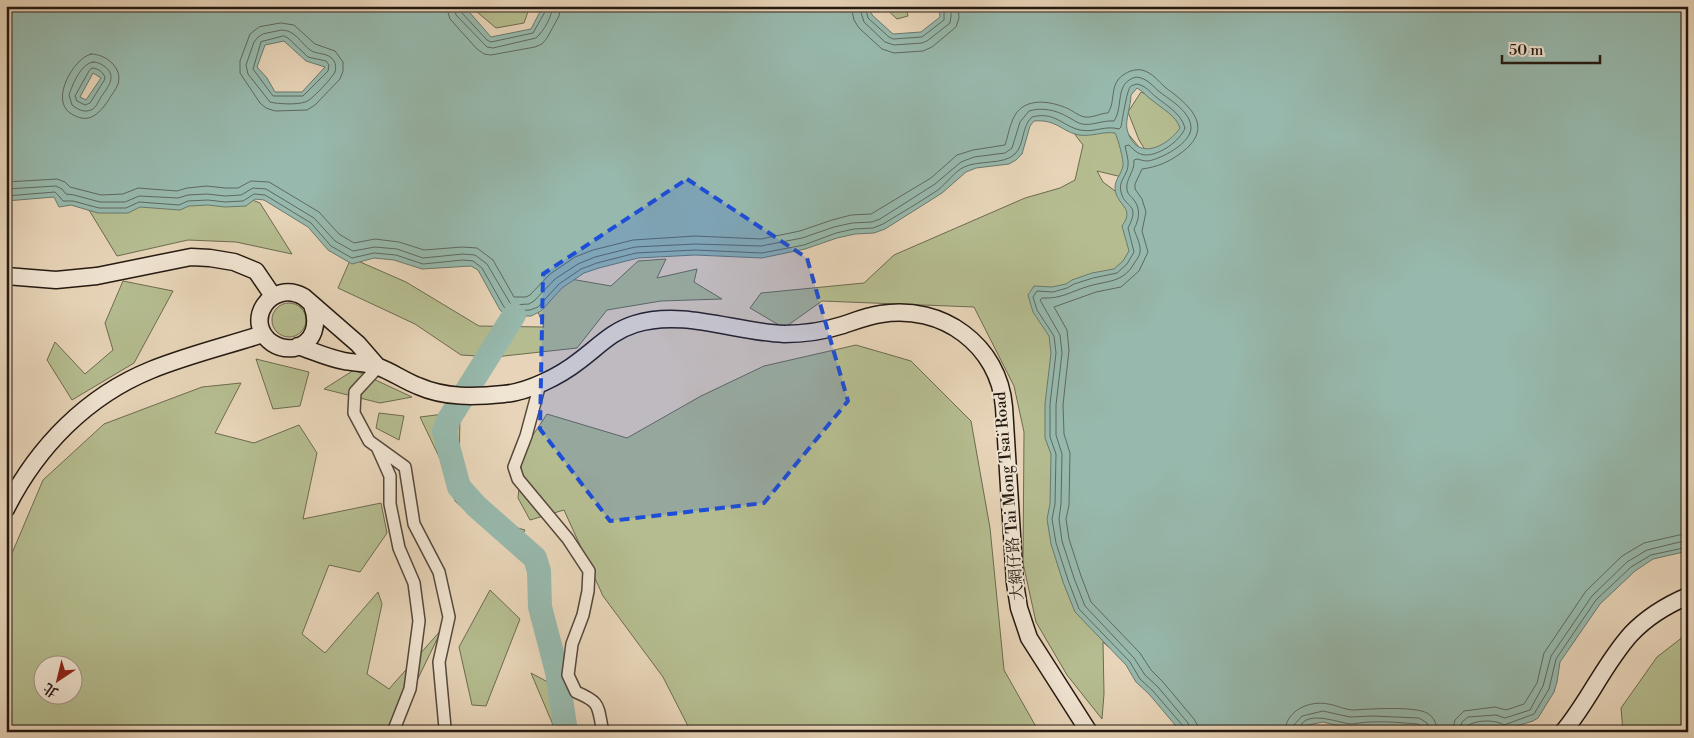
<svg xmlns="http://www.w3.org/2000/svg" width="1694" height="738" font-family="'Libre Bodoni','Noto Serif TC',serif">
  <rect width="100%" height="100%" fill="#e8d5b9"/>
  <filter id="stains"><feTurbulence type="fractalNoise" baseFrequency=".004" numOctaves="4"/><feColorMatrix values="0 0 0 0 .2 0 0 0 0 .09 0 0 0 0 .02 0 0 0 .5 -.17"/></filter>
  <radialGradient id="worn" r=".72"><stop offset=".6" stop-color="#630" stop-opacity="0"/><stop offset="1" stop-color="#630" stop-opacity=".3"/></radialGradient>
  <path fill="#b5bd90" stroke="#6c6b50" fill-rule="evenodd" d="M 470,6 L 530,6 L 524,23 L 496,28 Z
    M 883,6 L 906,6 L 908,16 L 897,19 Z
    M 1141,92 L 1184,112 L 1178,138 L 1147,153 L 1139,140 L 1128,112 Z
    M 1066,110 L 1112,114 L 1148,158 L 1147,183 L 1097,171 L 1103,182 L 1130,202 L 1142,256 L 1110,648 L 1103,642 L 1104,694 L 1102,719 L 1067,675 L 1036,622 L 1023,563 L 1024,432 L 1014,386 L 974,307 L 822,301 L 784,328 L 750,308 L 761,293 L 864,283 L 894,255 L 1025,198 L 1060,188 L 1075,180 L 1083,145 L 1076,136 Z
    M 181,172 L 260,203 L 292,254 L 236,242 L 188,240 L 117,256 L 89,210 Z
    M 351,258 L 406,282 L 479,326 L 544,327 L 538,312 L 559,277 L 611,286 L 638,261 L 666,259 L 657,278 L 697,269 L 694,282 L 722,299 L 661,301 L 607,310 L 577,348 L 495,357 L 461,355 L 415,324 L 338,288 Z
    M 123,281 L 173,291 L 134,363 L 72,400 L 47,360 L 55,342 L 85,374 L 113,350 L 105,323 Z
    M272 320a17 17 0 1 1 34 0a17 17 0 1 1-34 0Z
    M 856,345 L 911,361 L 971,421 L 990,528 L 1004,670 L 1039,732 L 691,732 L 663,677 L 603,596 L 564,510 L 530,520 L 518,498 L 523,450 L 547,414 L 627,438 L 701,396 L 764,366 Z
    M 256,359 L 309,372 L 300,406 L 273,409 Z
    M 354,370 L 412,397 L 380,403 L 324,389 Z
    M 241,383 L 215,433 L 254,443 L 299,425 L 317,453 L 303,519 L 381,503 L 387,533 L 360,572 L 329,565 L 302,634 L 325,653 L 378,592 L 382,604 L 367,674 L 389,689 L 442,629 L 392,732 L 6,732 L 6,589 L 10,558 L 43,480 L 104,424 L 202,387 ZM 42,666 L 72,666 L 72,696 L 42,696 Z
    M 460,412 L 459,479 L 503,524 L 525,530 L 513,552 L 455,501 L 442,463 L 420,417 Z
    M 379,413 L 404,416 L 399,440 L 376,428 Z
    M 490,590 L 520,619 L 486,706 L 472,705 L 459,647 Z
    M 1688,633 L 1688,732 L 1623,732 L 1621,708 L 1657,657 Z
    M 531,673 L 570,694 L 574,732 L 556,732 Z"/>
  <path fill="#97b9ad" stroke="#69796f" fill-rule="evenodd" d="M 6,6 L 464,6 L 491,37 L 531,29 L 543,6 L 870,6 L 872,15 L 893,34 L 921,32 L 940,17 L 939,6 L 1688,6 L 1688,551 L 1653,559 L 1635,571 L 1600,604 L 1560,662 L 1557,682 L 1554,692 L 1538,718 L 1533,721 L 1498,732 L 1496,732 L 1497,726 L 1472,728 L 1470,732 L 1372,727 L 1350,729 L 1323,722 L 1308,725 L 1302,732 L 1181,732 L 1149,694 L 1136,682 L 1126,665 L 1075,612 L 1063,582 L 1051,544 L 1047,519 L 1050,504 L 1051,454 L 1045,438 L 1045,404 L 1051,353 L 1049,336 L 1033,312 L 1028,295 L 1034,286 L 1052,287 L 1066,284 L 1072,280 L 1092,273 L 1114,269 L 1123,261 L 1129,251 L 1122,226 C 1136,207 1116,206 1115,188 C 1115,179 1121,175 1123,166 C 1124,161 1118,138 1115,133 C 1103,131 1092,137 1079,135 C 1062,132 1057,119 1034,121 L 1030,126 L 1022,154 L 1016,160 L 1009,164 L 976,168 L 966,172 L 942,193 L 885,229 L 874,233 L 855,234 L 837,238 L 805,249 L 762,258 L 695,255 L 638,258 L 599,268 L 584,273 L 562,288 L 541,311 L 531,316 L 507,316 L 500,310 L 478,270 L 471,266 L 422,269 L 394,260 L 374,258 L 352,264 L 328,250 L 308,227 L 264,200 L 255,199 L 246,206 L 225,207 L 208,205 L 189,206 L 180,210 L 140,207 L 128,213 L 98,213 L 71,205 L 59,207 L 54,197 L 6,201 ZM 284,41 L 306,61 L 325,67 L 302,92 L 275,92 L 267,78 L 257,67 L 265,45 ZM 93,73 L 101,78 L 86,100 L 80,97 ZM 1137,88 C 1144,92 1147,97 1153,101 C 1163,109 1176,116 1180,128 C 1166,148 1135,162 1127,129 C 1125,121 1131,105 1131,95 Z"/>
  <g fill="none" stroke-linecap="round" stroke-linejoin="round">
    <path stroke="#5e695f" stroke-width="1" d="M 446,6 L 450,19 L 477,49 L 484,54 L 491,55 L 535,47 L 542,44 L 547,38 L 559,16 L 561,6
      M 454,6 L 456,15 L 487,47 L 493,48 L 536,38 C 544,31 552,16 553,6
      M 460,6 L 461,12 L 487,40 L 491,42 L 533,33 L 546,10 L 547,6
      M 851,6 L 854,20 L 859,28 L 882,49 L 894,53 L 923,51 L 932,47 L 956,27 L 959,18 L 958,6
      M 859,6 L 864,22 L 885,42 L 894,45 L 922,43 L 927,41 L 950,23 L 951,17 L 951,6
      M 865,6 L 868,18 L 889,37 L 893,39 L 922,37 L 944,20 L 944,6
      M 281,23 L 294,25 L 315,44 L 335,51 L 343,62 L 343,71 L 340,79 L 315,105 L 307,110 L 275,111 L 266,108 L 260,103 L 240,73 L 240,61 L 250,34 L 259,27 Z
      M 282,30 C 295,30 301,43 310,50 C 317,55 329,52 334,61 C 336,64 336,69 335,72 C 332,78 311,101 305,102 C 297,105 277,104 270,102 L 248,74 L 246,65 L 254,42 L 258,37 L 263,34 Z
      M 284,36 L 288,38 L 308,57 L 326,61 L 329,65 L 328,71 L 303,96 L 273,96 L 253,69 L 261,42 Z
      M 91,54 C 106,54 123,68 118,84 C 116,90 111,95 108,101 C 98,115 88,125 70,113 C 50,99 74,58 91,54 Z
      M 93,62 C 98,62 101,64 104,66 C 118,76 108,87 101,97 C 98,102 96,108 91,110 C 84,113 77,109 72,105 L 69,95 C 73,83 81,64 93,62 Z
      M 92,68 C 98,68 105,73 105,79 L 90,103 L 85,105 L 77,101 L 75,96 L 89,71 Z
      M 6,182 L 57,179 L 65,182 L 70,187 L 101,195 L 123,194 L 138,188 L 177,191 L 187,188 L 207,186 L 225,188 L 238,188 L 251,181 L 269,182 L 319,212 L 339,234 L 354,243 L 375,239 L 399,242 L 424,250 L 462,247 L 477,248 L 493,260 L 514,297 L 526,297 L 530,295 L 550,274 L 575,257 L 593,250 L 633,240 L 695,236 L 761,239 L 800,231 L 832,220 L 851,215 L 871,214 L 931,178 L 957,155 L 973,150 L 1005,145 C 1008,137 1009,127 1013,119 C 1022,98 1046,100 1064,107 C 1071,109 1078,116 1085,117 C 1093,118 1101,113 1108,113 C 1116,101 1109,85 1123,75 C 1129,71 1135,69 1142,70 C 1153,73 1158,81 1166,88 C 1191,106 1215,128 1181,153 C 1169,162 1157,167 1142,169 L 1135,184 L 1135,189 L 1142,199 L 1146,212 L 1142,231 L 1148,252 L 1139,271 L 1121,287 L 1096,292 L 1054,307 L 1067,330 L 1069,350 L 1063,405 L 1064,434 L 1070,453 L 1069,505 L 1066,519 L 1069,539 L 1081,576 L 1091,602 L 1140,653 L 1151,670 L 1163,682 L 1194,719 L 1198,726 L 1198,732
      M 6,189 L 56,186 L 62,189 L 66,194 L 74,195 L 100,202 L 125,202 L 139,196 L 178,198 L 188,195 L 207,194 L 225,196 L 241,195 L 253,188 L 266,189 L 314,218 L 335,241 L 353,251 L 375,247 L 397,249 L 423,258 L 463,254 L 475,255 L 487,264 L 510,303 L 512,305 L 529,304 L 534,301 L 555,279 L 578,264 L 595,257 L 635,247 L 695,244 L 761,246 L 802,238 L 834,227 L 852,223 L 872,222 L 880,219 L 935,184 L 961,162 L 974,157 L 1005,153 L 1012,148 L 1020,122 L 1029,111 C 1042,107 1056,110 1068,117 C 1072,119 1077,123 1082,124 C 1092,126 1103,120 1114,121 C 1124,106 1114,83 1136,77 C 1148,78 1153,87 1161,93 C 1172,101 1190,112 1191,127 C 1192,143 1161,159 1148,161 C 1144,161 1141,160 1137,159 L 1134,160 C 1135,172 1125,179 1127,190 C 1128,195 1131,196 1134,200 C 1141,209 1139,220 1134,229 C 1136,236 1141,244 1140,252 C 1140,255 1137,259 1135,262 C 1123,284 1107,280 1086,287 C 1070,292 1061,299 1042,298 L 1040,300 L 1060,335 L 1062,353 L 1056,405 L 1056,435 L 1062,454 L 1061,504 L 1059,519 L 1062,541 L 1074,578 L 1085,606 L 1134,658 L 1145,675 L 1158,687 L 1188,723 L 1191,732
      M 6,196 L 55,192 L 58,195 L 63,201 L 73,201 L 99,208 L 126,208 L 139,202 L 179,205 L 188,201 L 208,200 L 225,202 L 243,201 L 254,194 L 265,195 L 311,223 L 331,246 L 352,258 L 374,253 L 396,255 L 423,264 L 463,260 L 473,261 L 482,268 L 504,307 L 509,311 L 530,310 L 538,307 L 559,284 L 581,269 L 597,263 L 636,253 L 695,250 L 762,253 L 804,245 L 836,233 L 854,229 L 873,228 L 883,224 C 901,213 920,202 938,190 C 947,183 954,172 964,167 C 978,160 1004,165 1015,154 C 1025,144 1021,127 1032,117 C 1055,111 1062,126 1080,130 C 1094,133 1105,125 1119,129 L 1121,127 C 1122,121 1127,91 1130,87 C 1132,85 1134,85 1137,84 C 1146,86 1149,91 1156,97 C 1167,106 1181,113 1185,128 C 1180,141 1160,155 1146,155 C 1138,155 1133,149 1129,145 L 1125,146 C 1126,152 1129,160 1128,166 C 1127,176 1118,181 1121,192 C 1125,209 1141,203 1128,228 L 1134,252 L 1127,264 L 1117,273 L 1093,278 L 1074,284 L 1067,288 L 1053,292 L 1037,291 L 1033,297 L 1037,310 L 1054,336 L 1056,353 L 1050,404 L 1050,437 L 1056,454 L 1055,504 L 1052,519 L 1056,543 L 1068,580 L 1079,609 L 1130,662 L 1140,679 L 1153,691 L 1183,726 L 1184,732
      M 1285,732 C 1285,711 1309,700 1328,704 C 1336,705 1345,710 1354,710 C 1369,709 1414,706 1427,713 C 1434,717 1437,724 1437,732
      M 1292,732 L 1294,725 L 1302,716 L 1323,711 L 1350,717 L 1372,716 L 1419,718 L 1427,723 L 1430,732
      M 1299,732 C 1301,706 1340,724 1352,724 C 1359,723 1365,722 1372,722 C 1387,721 1403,723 1418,724 L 1422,727 L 1424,732
      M 1452,732 L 1455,720 L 1464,711 L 1495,707 L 1506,710 L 1524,704 L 1537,683 L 1544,653 L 1586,591 L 1622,556 L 1644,543 L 1688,533
      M 1459,732 L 1462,722 L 1468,717 L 1496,715 L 1505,718 L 1530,710 L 1543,686 L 1551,656 L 1592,596 L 1627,562 L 1647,550 L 1688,540
      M 1466,732 L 1467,726 C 1475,720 1495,719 1504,725 L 1534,714 L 1549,689 L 1556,659 L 1596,600 L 1631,567 L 1651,555 L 1688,547"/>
    <path stroke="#97b9ad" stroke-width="24" d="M 514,315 L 449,419 L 444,431 L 459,487 L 476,506 L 535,558 L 539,571 L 540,607 L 557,672 L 566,732"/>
    <defs>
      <path id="street" d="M 378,367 L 355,392 L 354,413 L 369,441 L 405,467 L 414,524 L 439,572 L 449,617 L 439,662 L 445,728 L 447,732
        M 540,384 L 526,436 L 514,467 L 518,479 L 568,539 L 589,571 L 588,591 L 583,615 L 572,644 L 568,675 L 576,692 C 602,703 597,706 603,732
        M 377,447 L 390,476 L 390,504 L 399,548 L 414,583 L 419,621 L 410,689 L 393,732"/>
      <path id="secondary" d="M 6,276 L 56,280 L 97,276 L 191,257 L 210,258 L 234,262 L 256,271 L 273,296
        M 312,305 C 319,323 315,343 294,348 C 286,349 278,347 272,343 C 242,322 271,278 304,297 L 358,344 L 378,367
        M 298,346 C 313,351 328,358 344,361 C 355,363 368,363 379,367 C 392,372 405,381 418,386 C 445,398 475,397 504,394 C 528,392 560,376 579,361 C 598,347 612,331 635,324 C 683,309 735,332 784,334 C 804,334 824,331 843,325 C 855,321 867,316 881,314 C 942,304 999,345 1004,407 L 1015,583 L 1019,608 L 1029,638 L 1089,732
        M 6,509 C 37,447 87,396 151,370 C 188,355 226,346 263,334
        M 1563,732 C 1589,701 1604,664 1631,634 C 1647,617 1667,605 1688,596"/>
    </defs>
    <use href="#street" stroke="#55483b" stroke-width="14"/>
    <use href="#secondary" stroke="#241911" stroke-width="19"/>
    <use href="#street" stroke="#f0e4d2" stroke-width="11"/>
    <use href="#secondary" stroke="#f0e4d2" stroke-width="16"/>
  </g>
  <path fill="#1d4ed8" fill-opacity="0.2" stroke="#1d4ed8" stroke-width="4" stroke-dasharray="10 6" stroke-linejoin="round" d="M 687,179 L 807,258 L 848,401 L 764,503 L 610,521 L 540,429 L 543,274 Z"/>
  <g text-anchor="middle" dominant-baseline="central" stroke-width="4" stroke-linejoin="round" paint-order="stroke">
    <g font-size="16" fill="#241911" stroke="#f0e4d2">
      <text transform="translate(1009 496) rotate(-95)">大網仔路 Tai Mong Tsai Road</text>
    </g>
  </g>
  <rect width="1694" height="738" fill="none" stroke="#e8d5b9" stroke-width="25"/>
  <rect x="8" y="8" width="1679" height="723" fill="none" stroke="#241911" stroke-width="2.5"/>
  <rect x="12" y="12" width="1669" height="713" fill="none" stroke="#241911"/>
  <g transform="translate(58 680) rotate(215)"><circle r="24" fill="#f0e4d2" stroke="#9e9385"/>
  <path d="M0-4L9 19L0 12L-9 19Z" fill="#8f2418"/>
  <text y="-8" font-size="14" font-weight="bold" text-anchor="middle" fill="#241911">北</text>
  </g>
  <path d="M1502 55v8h98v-8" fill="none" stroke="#241911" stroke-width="2.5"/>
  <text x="1509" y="55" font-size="15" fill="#241911" stroke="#f0e4d2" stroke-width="4" paint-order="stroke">50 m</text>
  <rect width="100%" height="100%" filter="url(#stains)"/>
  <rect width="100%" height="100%" fill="url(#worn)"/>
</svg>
